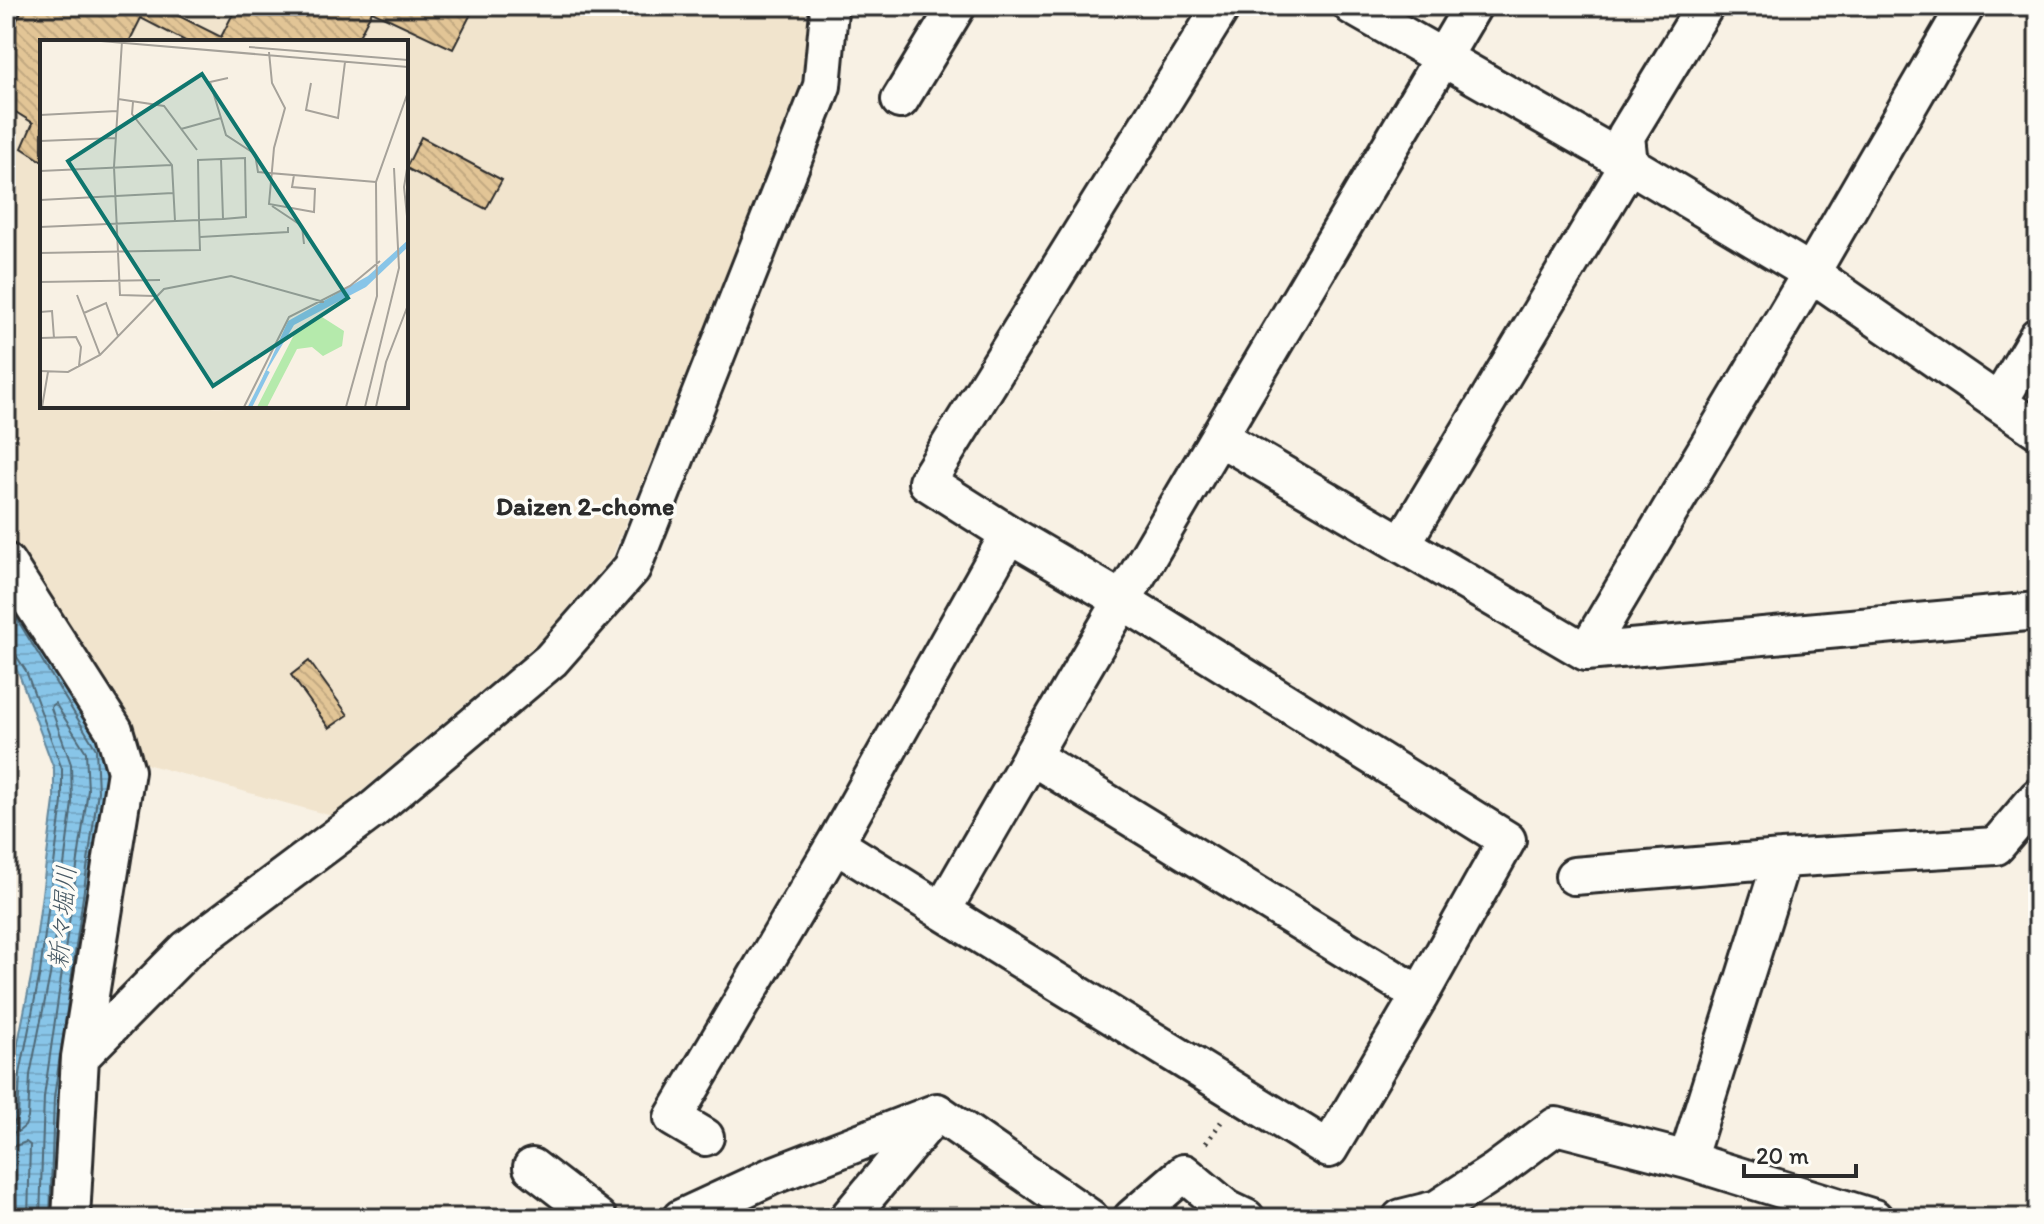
<svg xmlns="http://www.w3.org/2000/svg" width="2044" height="1224" font-family="Itim,'Klee One',sans-serif">
  <defs>
    <pattern id="water-rules" width="6" height="5" patternUnits="userSpaceOnUse" patternTransform="scale(2)"><rect width="6" height="5" fill="#88c5e8"/><path d="M0 2.5h6" fill="none" stroke="#76a9c7"/></pattern>
    <pattern id="building-back-hatch" width="6" height="6" patternUnits="userSpaceOnUse" patternTransform="scale(2)"><rect width="6" height="6" fill="#e2c596"/><path d="M-1 5l2 2M0 0l6 6M5-1l2 2" fill="none" stroke="#c2a981"/></pattern>
  </defs>
  <rect width="100%" height="100%" fill="#f8f1e4"/>
  <filter id="ink" filterUnits="userSpaceOnUse"><feTurbulence type="fractalNoise" baseFrequency=".0125" numOctaves="2"/><feDisplacementMap in="SourceGraphic" scale="16" xChannelSelector="R" yChannelSelector="G"/><feConvolveMatrix kernelMatrix="1 2 1 2 8 2 1 2 1" color-interpolation-filters="sRGB"/></filter>
  <g filter="url(#ink)">
    <path fill="#f1e4cd" fill-rule="evenodd" d="M 6,6 L 801,6 L 810,26 L 795,109 L 612,557 L 538,643 L 332,816 L 132,760 L 122,726 L 6,543 ZM 42,42 L 406,42 L 406,406 L 42,406 Z"/>
    <path fill="url(#water-rules)" stroke="#63879c" stroke-width="2" d="M 6,585 L 104,747 L 106,791 L 58,1218 L 6,1218 L 12,1073 L 32,972 L 54,801 L 54,769 L 19,674 L 6,654 Z"/>
    <g fill="none" stroke-linecap="round" stroke-linejoin="round">
      <path stroke="#506977" stroke-width="2" d="M 6,601 L 96,749 L 98,791 L 61,1052
        M 6,651 L 15,654 L 26,671 L 62,769 L 62,802 L 40,973 L 20,1074 L 18,1117 L 14,1123 L 6,1124
        M 6,1135 L 19,1131 L 25,1126 L 28,1118 L 30,1075 L 50,975 L 72,803 L 71,764 L 51,708 L 52,705 L 55,703 L 86,752 L 88,790 L 44,1097 L 40,1218
        M 6,1147 L 15,1146 L 26,1142 L 30,1145 L 28,1218
        M 50,1218 L 54,1098 L 60,1055"/>
    </g>
    <path fill="url(#building-back-hatch)" stroke="#2b2b2b" stroke-width="2" d="M 24,6 L 159,6 L 221,37 L 237,6 L 475,6 L 453,49 L 372,11 L 356,42 L 187,42 L 141,18 L 129,42 L 42,42 L 42,161 L 22,148 L 33,123 L 6,106 L 6,41 Z
      M 421,137 L 502,180 L 486,209 L 406,168 Z
      M 309,661 L 348,715 L 329,728 L 291,675 Z"/>
    <g fill="none" stroke-linecap="round" stroke-linejoin="round">
      <defs>
        <path id="minor" d="M 1222,6 L 927,482 L 1009,534 L 1123,601 L 1507,840 L 1420,995 L 1329,1149 L 942,911 C 1116,607 1296,307 1473,6
          M 1352,6 L 1629,164 L 1811,273 L 2038,430
          M 900,100 L 957,6
          M 1999,402 L 2038,336
          M 1219,437 L 1586,652 L 2038,611
          M 1402,544 L 1629,164 L 1626,136 L 1705,6
          M 6,562 L 114,730 L 126,771 L 80,1057 L 71,1218
          M 1586,652 L 1811,273 L 1966,6
          M 1031,756 L 1420,995
          M 835,844 L 942,911
          M 1574,876 L 1782,859 L 1996,846 L 2038,797
          M 80,1057 L 187,949 L 374,809 L 551,660 L 632,568 L 822,86 L 829,11 L 827,6
          M 705,1137 L 673,1118 L 835,844 L 1009,534
          M 1687,1160 L 1782,859
          M 532,1167 L 598,1218
          M 681,1218 L 772,1176 L 932,1114
          M 848,1218 L 937,1112 L 1090,1218
          M 1132,1218 L 1184,1173 L 1227,1209 L 1246,1218
          M 1401,1218 L 1437,1209 L 1497,1170 L 1556,1126 L 1687,1160 L 1874,1218"/>
      </defs>
      <use href="#minor" stroke="#2b2b2b" stroke-width="42"/>
      <path stroke="#2b2b2b" stroke-width="5" stroke-dasharray="2 6" stroke-linecap="butt" d="M 1206,1143 L 1221,1122"/>
      <use href="#minor" stroke="#fdfcf7" stroke-width="36"/>
    </g>
  </g>
  <g text-anchor="middle" dominant-baseline="central" stroke-width="7" stroke-linejoin="round" paint-order="stroke">
    <g font-size="26" font-weight="bold" fill="#2b2b2b" stroke="#fdfcf7">
      <text x="585" y="506">Daizen 2-chome</text>
    </g>
    <g font-size="26" font-style="italic" fill="#475964" stroke="#fdfcf7">
      <text transform="translate(62 917) rotate(-85)">新々堀川</text>
    </g>
  </g>
  <g transform="translate(40 40)">
    <rect width="368" height="368" fill="#f8f1e4"/>
    <path d="M 282,277 L 304,291 L 302,306 L 283,316 L 272,307 L 257,309 L 227,367 L 217,367 L 257,289 Z" fill="#b5eaac"/>
    <path d="M 368,200 L 368,207 L 326,247 L 254,285 L 222,339 L 248,281 L 328,236 Z" fill="#88c5e8"/>
    <path fill="none" stroke="#88c5e8" stroke-width="4" d="M 210,367 L 228,331"/>
    <path fill="none" stroke="#a6a29a" stroke-width="2" d="M 61,1 L 368,27M 82,1 L 74,127 L 80,255 L 114,256M 209,7 L 368,20M 229,12 L 232,43 L 245,68 L 234,108 L 229,164 L 274,172 L 275,149 L 252,147 L 254,135M 188,38 L 170,42 L 181,78 L 186,95 L 215,114 L 218,132 L 336,142M 271,43 L 266,70 L 298,78 L 305,22M 78,59 L 124,66 L 157,110M 93,62 L 92,74 L 132,125 L 135,181M 0,75 L 77,71M 141,89 L 181,78M 0,101 L 75,98M 181,119 L 183,179M 368,123 L 364,147 L 368,186M 0,131 L 132,125M 0,160 L 133,153M 232,166 L 262,186 L 264,204M 0,187 L 159,180 L 183,179 L 206,177 L 205,118 L 158,120 L 159,180 L 160,210 L 0,213M 160,197 L 248,192 L 248,187M 0,242 L 120,240M 37,255 L 60,315M 0,272 L 12,271 L 14,298M 44,273 L 66,263 L 78,296M 0,298 L 36,297 L 41,307 L 39,326M 0,331 L 28,332 L 60,315 L 124,249 L 191,236 L 284,262M 2,367 L 8,332M 204,367 L 249,277 L 310,246 L 340,221M 306,367 L 337,256 L 336,142 L 368,52M 325,367 L 359,228 L 354,128M 336,367 L 346,322 L 368,265"/>
    <path fill="#0f766e" fill-opacity="0.15" stroke="#0f766e" stroke-width="4" d="M 162,34 L 308,258 L 173,346 L 28,121 Z"/>
    <rect width="368" height="368" fill="none" stroke="#2b2b2b" stroke-width="4"/>
  </g>
  <rect width="2044" height="1224" fill="none" stroke="#fdfcf7" stroke-width="32"/>
  <rect x="16" y="16" width="2012" height="1192" fill="none" stroke="#2b2b2b" stroke-width="3" filter="url(#ink)"/>
  <path d="M1744 1164v12h112v-12" fill="none" stroke="#2b2b2b" stroke-width="4"/>
  <text x="1756" y="1164" font-size="24" fill="#2b2b2b" stroke="#fdfcf7" stroke-width="6" paint-order="stroke">20 m</text>
</svg>
